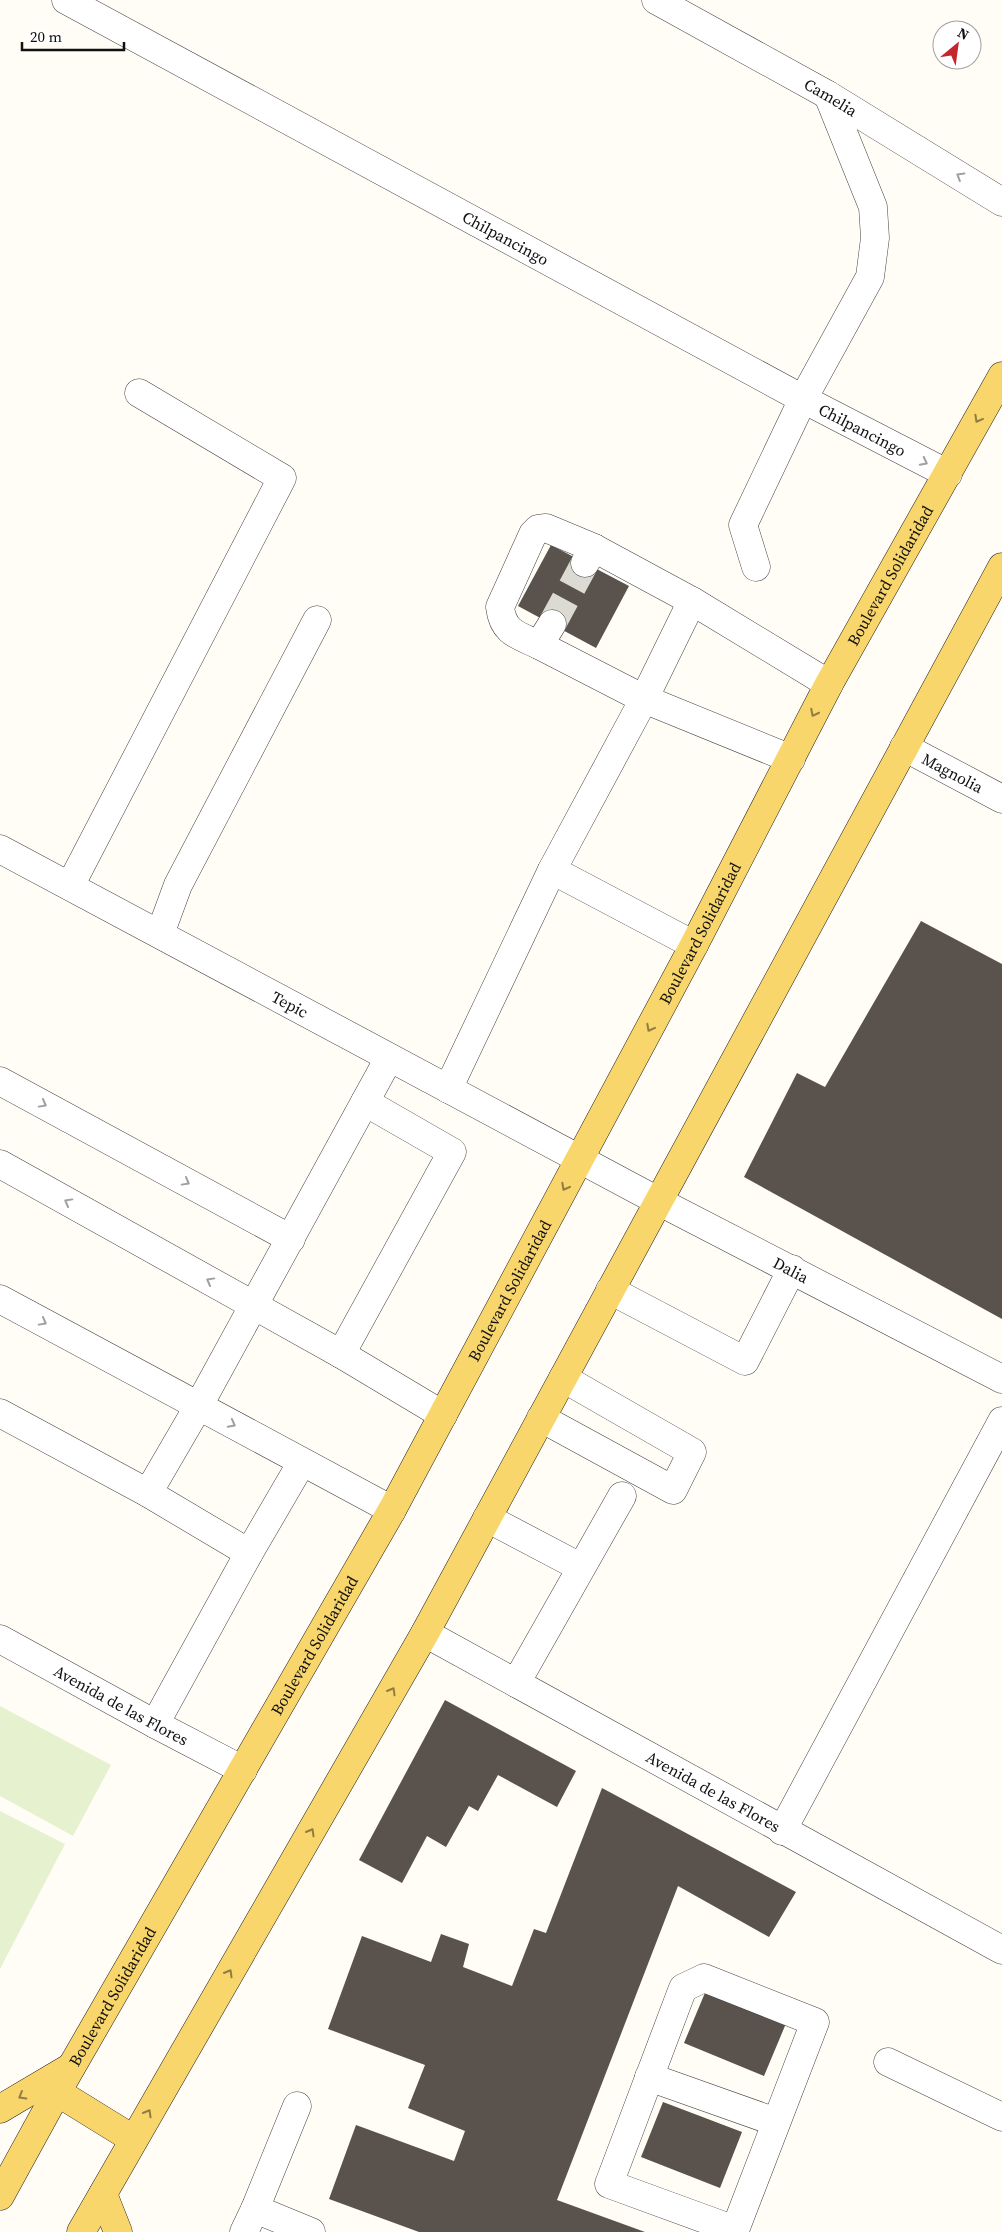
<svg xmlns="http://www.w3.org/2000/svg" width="1002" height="2232" font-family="'Source Serif 4',serif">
  <rect width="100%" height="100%" fill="#fffdf5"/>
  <path fill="#e6f2cf" d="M 0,1706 L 111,1765 L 73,1836 L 0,1796 Z
    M 0,1811 L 65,1844 L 0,1969 Z"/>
  <path fill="#5a524d" d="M 551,545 L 629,586 L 596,648 L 518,606 Z
    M 921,921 L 1002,964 L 1002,1319 L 744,1177 L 797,1073 L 825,1087 Z
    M 445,1700 L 576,1771 L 557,1807 L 498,1775 L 478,1811 L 469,1806 L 446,1847 L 427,1836 L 402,1883 L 359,1860 Z
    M 602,1788 L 796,1892 L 769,1937 L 678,1886 L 557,2200 L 645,2232 L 419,2232 L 329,2199 L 356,2125 L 454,2161 L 465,2131 L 408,2108 L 425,2065 L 328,2029 L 362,1936 L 431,1962 L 441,1934 L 469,1944 L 463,1967 L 512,1986 L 534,1929 L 546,1933 Z
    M 707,1988 L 787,2021 L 764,2076 L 684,2043 Z
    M 663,2102 L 742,2132 L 720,2188 L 641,2157 Z"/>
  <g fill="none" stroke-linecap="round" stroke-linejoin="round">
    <path stroke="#dbdad3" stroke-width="28" stroke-dasharray="28 14" stroke-linecap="butt" d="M 552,624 L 585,563"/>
    <defs>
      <g id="minor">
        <path id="s1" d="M 66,0 L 803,399 L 948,474"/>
        <path id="s2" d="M 656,0 L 828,95 L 1002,202"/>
        <path d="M 585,563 L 594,548 L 692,601 L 829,684"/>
        <path d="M 756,567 L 743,525 L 803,399 L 870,277 L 875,238 L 873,207 L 828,95"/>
        <path d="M 552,624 L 539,645 L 644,699 L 791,759"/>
        <path d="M 539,645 C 518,635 503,633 500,607 L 533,534 L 538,529 L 546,528 L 594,548"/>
        <path id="s3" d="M 904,747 L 1002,799"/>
        <path id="s4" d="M 0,849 L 658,1201 L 1002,1379"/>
        <path d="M 552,870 L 694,945"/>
        <path d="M 70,886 L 282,478 L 139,393"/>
        <path d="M 160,934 L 178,885 L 317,620"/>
        <path d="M 0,1081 L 291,1239"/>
        <path d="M 448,1089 L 552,870 L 644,699 L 692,601"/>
        <path d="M 0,1164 L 341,1354 L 452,1152 L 365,1102"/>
        <path d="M 610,1290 L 745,1361 L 792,1269"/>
        <path d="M 0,1299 L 392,1510"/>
        <path d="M 341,1354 L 443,1415"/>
        <path d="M 0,1413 L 148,1493 L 198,1407 L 389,1058"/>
        <path d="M 541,1418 L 673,1490 L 692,1452 L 563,1378"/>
        <path d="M 148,1493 L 249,1553 L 155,1724"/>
        <path d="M 487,1518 L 580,1567"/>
        <path d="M 249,1553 L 302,1462"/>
        <path id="s5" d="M 425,1633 L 1002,1950"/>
        <path id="s6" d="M 0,1639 L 155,1724 L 243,1770"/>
        <path d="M 516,1683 L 622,1496"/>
        <path d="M 782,1831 L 1002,1421"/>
        <path d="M 888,2062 L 1002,2117"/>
        <path d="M 649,2077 L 776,2122"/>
        <path d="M 255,2209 L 297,2106"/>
        <path d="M 244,2232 L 255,2209 L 311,2232"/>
        <path d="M 734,2232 L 735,2230 L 815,2022 L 704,1978 L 683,1988 L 609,2184 L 735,2230"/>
      </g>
      <g id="major">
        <path d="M 57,2092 L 133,2139"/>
        <path d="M 0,2109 L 71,2067"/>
        <path d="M 103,2194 L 118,2232"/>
        <path id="s7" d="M 0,2196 L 57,2092 L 392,1510 L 694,945 L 829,684 L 1002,376"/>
        <path d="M 81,2232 L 425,1633 L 1002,567"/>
      </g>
    </defs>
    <use href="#minor" stroke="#444" stroke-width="29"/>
    <use href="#major" stroke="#222" stroke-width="29"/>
    <use href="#minor" stroke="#fff" stroke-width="28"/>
    <use href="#major" stroke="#f9d66b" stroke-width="28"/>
  </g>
  <defs><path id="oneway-chevron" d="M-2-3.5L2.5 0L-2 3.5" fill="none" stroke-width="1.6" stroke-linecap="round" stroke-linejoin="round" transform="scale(1.25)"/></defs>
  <g stroke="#a0a0a0">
    <use href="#oneway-chevron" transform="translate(960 176) rotate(-149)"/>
    <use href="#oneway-chevron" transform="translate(924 462) rotate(27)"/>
    <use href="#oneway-chevron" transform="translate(43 1104) rotate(29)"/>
    <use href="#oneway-chevron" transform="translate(186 1182) rotate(29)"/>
    <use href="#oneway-chevron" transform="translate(68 1202) rotate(-151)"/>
    <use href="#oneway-chevron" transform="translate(210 1281) rotate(-151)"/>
    <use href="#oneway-chevron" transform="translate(43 1322) rotate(29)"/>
    <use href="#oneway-chevron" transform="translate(232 1424) rotate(28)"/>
  </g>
  <g stroke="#917d42">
    <use href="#oneway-chevron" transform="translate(978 419) rotate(119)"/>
    <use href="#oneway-chevron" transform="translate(814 713) rotate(117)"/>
    <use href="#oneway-chevron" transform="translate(650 1028) rotate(118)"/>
    <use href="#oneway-chevron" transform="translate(565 1187) rotate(118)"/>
    <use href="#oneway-chevron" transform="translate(392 1691) rotate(-60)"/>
    <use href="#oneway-chevron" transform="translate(311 1832) rotate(-60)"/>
    <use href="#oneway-chevron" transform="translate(229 1973) rotate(-60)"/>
    <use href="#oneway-chevron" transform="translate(22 2096) rotate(150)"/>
    <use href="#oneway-chevron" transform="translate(148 2113) rotate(-60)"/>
  </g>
  <g text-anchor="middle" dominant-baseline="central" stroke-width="5" stroke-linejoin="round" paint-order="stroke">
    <g font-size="16" fill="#111" stroke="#fff">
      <text stroke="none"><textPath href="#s2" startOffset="200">Camelia</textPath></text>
      <text stroke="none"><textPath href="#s1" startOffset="500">Chilpancingo</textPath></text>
      <text stroke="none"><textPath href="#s1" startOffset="905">Chilpancingo</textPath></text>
      <text stroke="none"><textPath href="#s7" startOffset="1849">Boulevard Solidaridad</textPath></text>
      <text stroke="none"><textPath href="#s3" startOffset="55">Magnolia</textPath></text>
      <text stroke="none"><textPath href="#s7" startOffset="1444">Boulevard Solidaridad</textPath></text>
      <text stroke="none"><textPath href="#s4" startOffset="329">Tepic</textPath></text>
      <text stroke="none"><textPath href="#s4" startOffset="896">Dalia</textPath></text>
      <text stroke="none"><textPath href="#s7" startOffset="1039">Boulevard Solidaridad</textPath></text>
      <text stroke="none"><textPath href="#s7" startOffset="634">Boulevard Solidaridad</textPath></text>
      <text stroke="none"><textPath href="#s6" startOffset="138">Avenida de las Flores</textPath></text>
      <text stroke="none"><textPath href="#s5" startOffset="329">Avenida de las Flores</textPath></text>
      <text stroke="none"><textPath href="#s7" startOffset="229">Boulevard Solidaridad</textPath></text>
    </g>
  </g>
  <g transform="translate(957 45) rotate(29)"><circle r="24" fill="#ffffff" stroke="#a0a0a0"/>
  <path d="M0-4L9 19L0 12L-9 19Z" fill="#c4262e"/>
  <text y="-8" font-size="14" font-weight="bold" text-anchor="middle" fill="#111111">N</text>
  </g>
  <path d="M22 42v8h102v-8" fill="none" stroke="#111111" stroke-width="2.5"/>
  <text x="30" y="42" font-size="15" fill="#111111" stroke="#ffffff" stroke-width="4" paint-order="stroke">20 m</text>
</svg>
